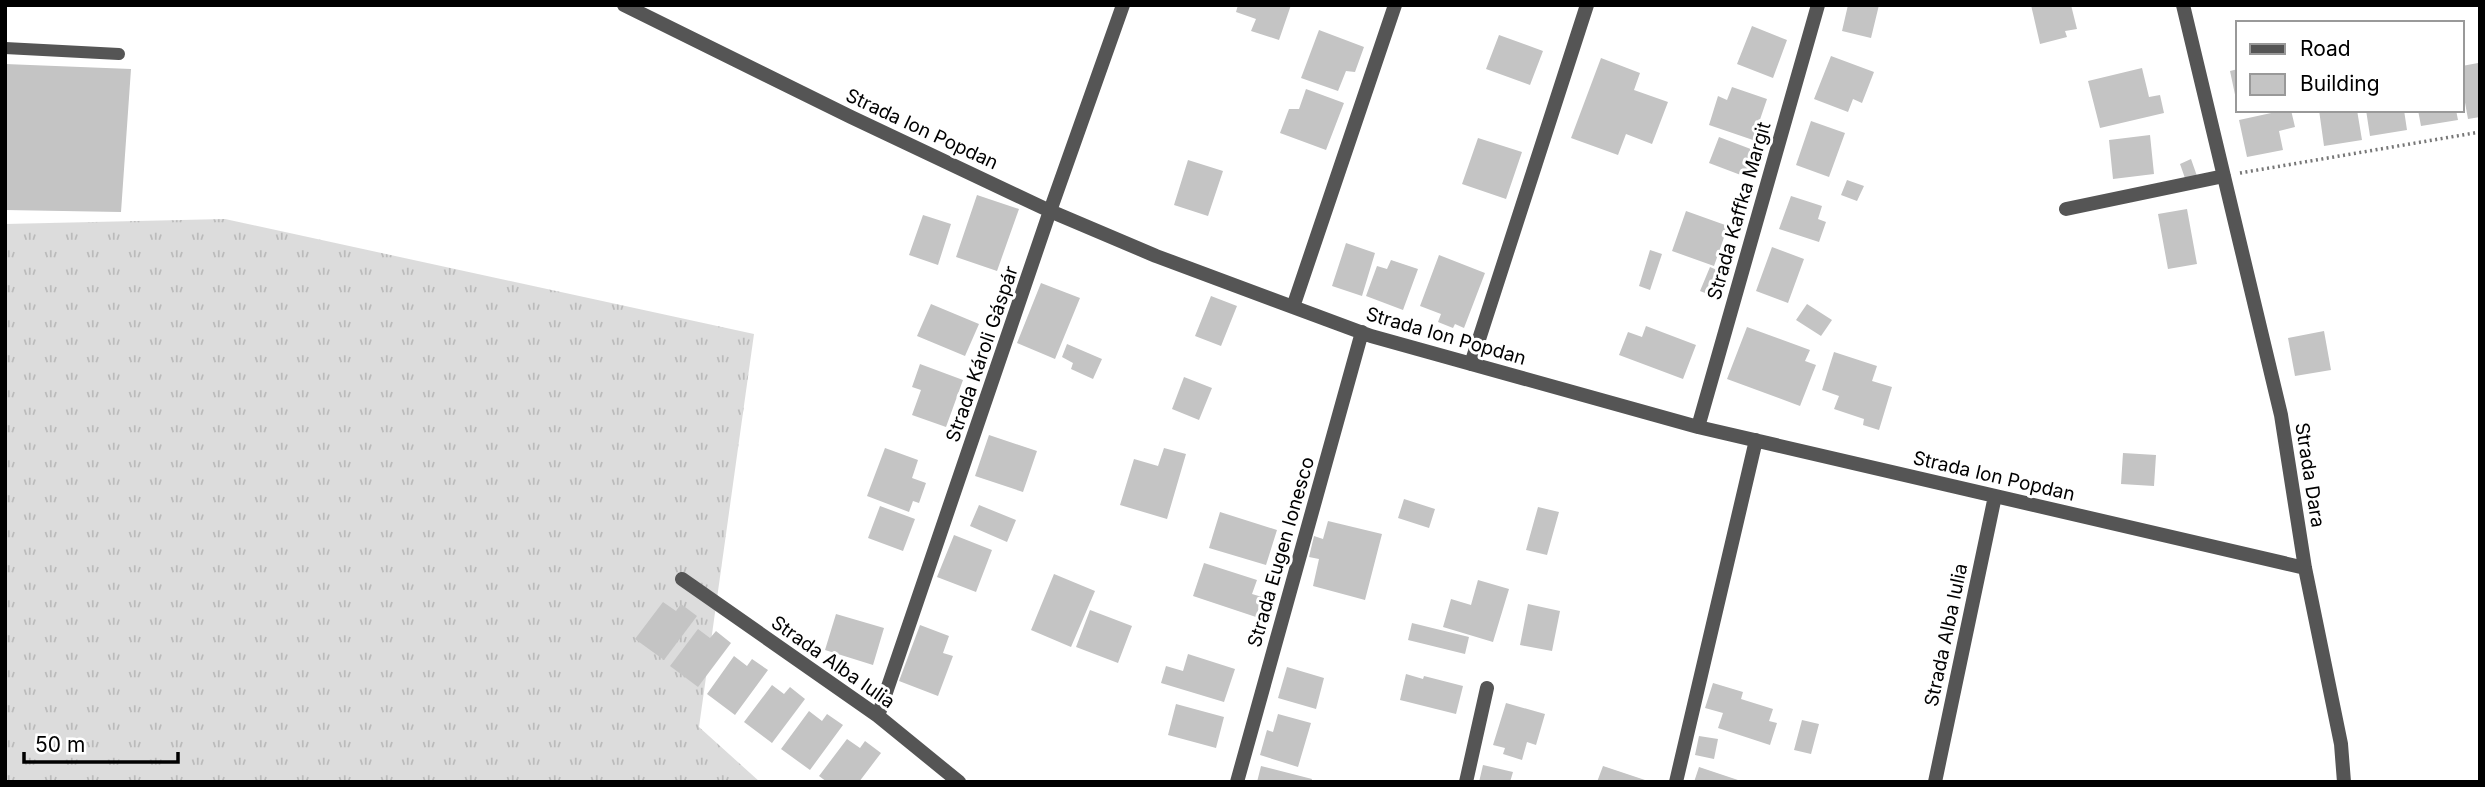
<svg xmlns="http://www.w3.org/2000/svg" width="2485" height="787" font-family="Inter,sans-serif">
  <defs>
    <pattern id="grass-tufts" width="24" height="20" patternUnits="userSpaceOnUse" patternTransform="scale(1.75)"><rect width="24" height="20" fill="#dcdcdc"/><path d="M3 7l-1-3M5 7V3M7 7l1-3M15 17l-1-3M17 17v-4M19 17l1-3" fill="none" stroke="#bbb"/></pattern>
  </defs>
  <rect width="100%" height="100%" fill="#fff"/>
  <path fill="url(#grass-tufts)" d="M 225,219 L 754,334 L 699,727 L 760,782 L 5,782 L 5,224 Z"/>
  <path fill="#c4c4c4" d="M 1238,5 L 1291,5 L 1279,40 L 1251,31 L 1256,19 L 1236,12 Z
    M 1848,5 L 1879,5 L 1871,38 L 1842,31 Z
    M 2031,5 L 2071,5 L 2077,29 L 2065,31 L 2067,37 L 2040,44 Z
    M 1752,26 L 1787,40 L 1773,78 L 1737,64 Z
    M 1319,30 L 1364,47 L 1355,72 L 1346,71 L 1338,91 L 1301,78 Z
    M 1499,35 L 1543,51 L 1530,85 L 1486,69 Z
    M 1831,56 L 1874,72 L 1862,103 L 1853,99 L 1848,112 L 1814,99 Z
    M 1601,58 L 1640,73 L 1634,90 L 1668,102 L 1652,144 L 1626,134 L 1618,155 L 1571,138 Z
    M 2478,63 L 2480,117 L 2468,119 L 2462,86 L 2462,66 Z
    M 5,64 L 131,69 L 121,212 L 5,210 Z
    M 2142,68 L 2149,97 L 2160,95 L 2164,113 L 2100,128 L 2088,81 Z
    M 2238,69 L 2238,104 L 2237,104 L 2230,71 Z
    M 1732,87 L 1767,99 L 1753,140 L 1709,125 L 1718,96 L 1727,100 Z
    M 1306,89 L 1344,103 L 1326,150 L 1280,133 L 1289,109 L 1299,109 Z
    M 2285,110 L 2291,110 L 2295,127 L 2279,131 L 2283,150 L 2247,157 L 2239,120 Z
    M 2319,110 L 2357,110 L 2362,140 L 2324,146 Z
    M 2366,110 L 2404,110 L 2407,130 L 2370,136 Z
    M 2418,110 L 2456,110 L 2458,120 L 2421,126 Z
    M 1811,121 L 1845,133 L 1829,177 L 1796,165 Z
    M 2150,135 L 2154,174 L 2113,179 L 2109,140 Z
    M 1719,137 L 1756,151 L 1746,177 L 1709,163 Z
    M 1478,138 L 1522,152 L 1506,199 L 1462,184 Z
    M 2191,159 L 2197,176 L 2186,181 L 2180,164 Z
    M 1188,160 L 1223,171 L 1208,216 L 1174,205 Z
    M 1847,180 L 1864,186 L 1857,201 L 1841,195 Z
    M 977,195 L 1019,209 L 997,271 L 956,257 Z
    M 1791,196 L 1822,206 L 1818,219 L 1826,222 L 1819,242 L 1779,229 Z
    M 2187,209 L 2197,264 L 2168,269 L 2158,214 Z
    M 1686,211 L 1728,226 L 1714,266 L 1672,251 Z
    M 923,215 L 951,224 L 938,265 L 909,255 Z
    M 1346,243 L 1375,253 L 1362,296 L 1332,286 Z
    M 1772,247 L 1804,259 L 1788,303 L 1756,291 Z
    M 1650,250 L 1662,254 L 1650,290 L 1639,286 Z
    M 1439,255 L 1485,273 L 1464,328 L 1455,324 L 1453,328 L 1438,322 L 1441,314 L 1420,306 Z
    M 1391,260 L 1418,269 L 1403,310 L 1366,296 L 1377,266 L 1387,269 Z
    M 1710,267 L 1724,273 L 1715,297 L 1700,291 Z
    M 1041,283 L 1080,298 L 1055,359 L 1017,343 Z
    M 1211,296 L 1237,306 L 1221,346 L 1195,336 Z
    M 931,304 L 979,324 L 965,356 L 917,336 Z
    M 1807,304 L 1832,320 L 1821,336 L 1796,320 Z
    M 1646,326 L 1696,345 L 1683,379 L 1619,355 L 1628,332 L 1642,337 Z
    M 1747,327 L 1810,350 L 1805,361 L 1816,365 L 1800,406 L 1727,379 Z
    M 2324,331 L 2331,370 L 2295,376 L 2288,338 Z
    M 1067,344 L 1102,359 L 1093,379 L 1071,369 L 1073,363 L 1062,357 Z
    M 1834,352 L 1877,366 L 1872,381 L 1892,387 L 1879,430 L 1863,425 L 1864,419 L 1834,409 L 1839,396 L 1822,390 Z
    M 920,364 L 963,380 L 946,427 L 912,415 L 921,390 L 912,387 Z
    M 1184,377 L 1212,388 L 1199,420 L 1172,409 Z
    M 989,435 L 1037,451 L 1023,492 L 975,476 Z
    M 885,448 L 918,460 L 912,478 L 926,483 L 919,503 L 913,501 L 909,512 L 867,496 Z
    M 1164,448 L 1186,454 L 1167,519 L 1120,505 L 1134,459 L 1158,466 Z
    M 2123,453 L 2156,455 L 2154,486 L 2121,484 Z
    M 1404,499 L 1435,509 L 1429,528 L 1398,518 Z
    M 979,505 L 1016,520 L 1007,542 L 970,526 Z
    M 880,506 L 915,519 L 903,551 L 868,538 Z
    M 1538,507 L 1559,512 L 1547,555 L 1526,550 Z
    M 1220,512 L 1277,530 L 1266,565 L 1209,548 Z
    M 1328,521 L 1382,534 L 1365,600 L 1313,586 L 1319,559 L 1309,557 L 1314,536 L 1323,539 Z
    M 954,535 L 992,550 L 976,592 L 937,577 Z
    M 1204,563 L 1257,580 L 1252,594 L 1262,597 L 1256,617 L 1193,596 Z
    M 1054,574 L 1095,591 L 1071,647 L 1031,630 Z
    M 1478,580 L 1509,589 L 1493,642 L 1443,627 L 1451,599 L 1471,605 Z
    M 663,602 L 676,611 L 681,604 L 697,616 L 664,660 L 635,639 Z
    M 1528,604 L 1560,611 L 1552,651 L 1520,645 Z
    M 1090,610 L 1132,626 L 1118,663 L 1076,647 Z
    M 836,614 L 884,628 L 873,665 L 825,650 Z
    M 1412,623 L 1469,637 L 1465,654 L 1408,640 Z
    M 920,625 L 949,636 L 943,653 L 953,656 L 938,696 L 899,681 Z
    M 698,629 L 710,638 L 716,631 L 731,643 L 698,687 L 670,666 Z
    M 1188,654 L 1235,669 L 1224,702 L 1161,683 L 1166,666 L 1183,671 Z
    M 734,656 L 747,666 L 752,659 L 768,670 L 735,715 L 707,694 Z
    M 1287,667 L 1324,678 L 1316,709 L 1278,698 Z
    M 1406,674 L 1423,679 L 1424,676 L 1463,686 L 1456,714 L 1400,700 Z
    M 1713,683 L 1743,692 L 1741,699 L 1773,709 L 1769,721 L 1777,723 L 1770,745 L 1718,728 L 1723,713 L 1705,708 Z
    M 772,685 L 784,694 L 790,687 L 805,699 L 772,743 L 744,722 Z
    M 1506,703 L 1545,714 L 1536,745 L 1527,742 L 1522,760 L 1503,754 L 1505,748 L 1493,745 Z
    M 1176,704 L 1224,717 L 1216,748 L 1168,735 Z
    M 809,711 L 822,721 L 827,714 L 843,725 L 810,770 L 781,749 Z
    M 1278,714 L 1311,723 L 1298,767 L 1260,755 L 1267,730 L 1273,732 Z
    M 1802,720 L 1819,724 L 1811,754 L 1794,750 Z
    M 1699,736 L 1718,739 L 1714,759 L 1695,755 Z
    M 847,739 L 860,748 L 865,741 L 881,753 L 859,782 L 827,782 L 819,776 Z
    M 1483,765 L 1513,772 L 1510,782 L 1479,782 Z
    M 1261,766 L 1312,779 L 1311,782 L 1257,782 Z
    M 1603,766 L 1648,781 L 1648,782 L 1597,782 Z
    M 1699,767 L 1741,781 L 1741,782 L 1694,782 Z"/>
  <g fill="none" stroke-linecap="round" stroke-linejoin="round">
    <path stroke="#777" stroke-width="3.5" stroke-dasharray="2 3.5" stroke-linecap="butt" d="M 2240,173 L 2480,132"/>
    <path stroke="#555" stroke-width="12" d="M 5,48 L 119,54"/>
    <path stroke="#555" stroke-width="14" d="M 624,5 L 851,117 L 1050,211 L 1156,256 L 1371,336 L 1698,427 L 2305,568
      M 2183,5 L 2281,415 L 2305,568 L 2341,744 L 2344,782
      M 2066,209 L 2224,176
      M 1293,307 L 1395,5
      M 1471,364 L 1587,5
      M 1698,427 L 1818,5
      M 682,579 L 878,716 L 959,782
      M 878,716 L 1050,211 L 1123,5
      M 1237,782 L 1362,332
      M 1466,782 L 1487,688
      M 1676,782 L 1756,440
      M 1935,782 L 1995,496"/>
  </g>
  <g text-anchor="middle" dominant-baseline="central" stroke-width="6" stroke-linejoin="round" paint-order="stroke">
    <g font-size="19" fill="#000" stroke="#fff">
      <text transform="translate(922 129) rotate(25)">Strada Ion Popdan</text>
      <text transform="translate(1739 211) rotate(-74)">Strada Kaffka Margit</text>
      <text transform="translate(1446 336) rotate(16)">Strada Ion Popdan</text>
      <text transform="translate(982 354) rotate(-71)">Strada Károli Gáspár</text>
      <text transform="translate(2310 475) rotate(81)">Strada Dara</text>
      <text transform="translate(1994 476) rotate(13)">Strada Ion Popdan</text>
      <text transform="translate(1281 552) rotate(-74)">Strada Eugen Ionesco</text>
      <text transform="translate(1946 635) rotate(-78)">Strada Alba Iulia</text>
      <text transform="translate(833 662) rotate(35)">Strada Alba Iulia</text>
    </g>
  </g>
  <rect width="2485" height="787" fill="none" stroke="#000000" stroke-width="14"/>
  <rect x="2236" y="21" width="228" height="91" fill="#ffffff" stroke="#999999" stroke-width="2"/>
  <rect x="2250" y="44" width="35" height="10" fill="#555555" stroke="#999999" stroke-width="2"/>
  <text x="2300" y="56" font-size="21" fill="#000000">Road</text>
  <rect x="2250" y="74" width="35" height="21" fill="#c4c4c4" stroke="#999999" stroke-width="2"/>
  <text x="2300" y="91" font-size="21" fill="#000000">Building</text>
  <path d="M24 752v10h154v-10" fill="none" stroke="#000000" stroke-width="3.5"/>
  <text x="35" y="752" font-size="21" fill="#000000" stroke="#ffffff" stroke-width="5" paint-order="stroke">50 m</text>
</svg>
